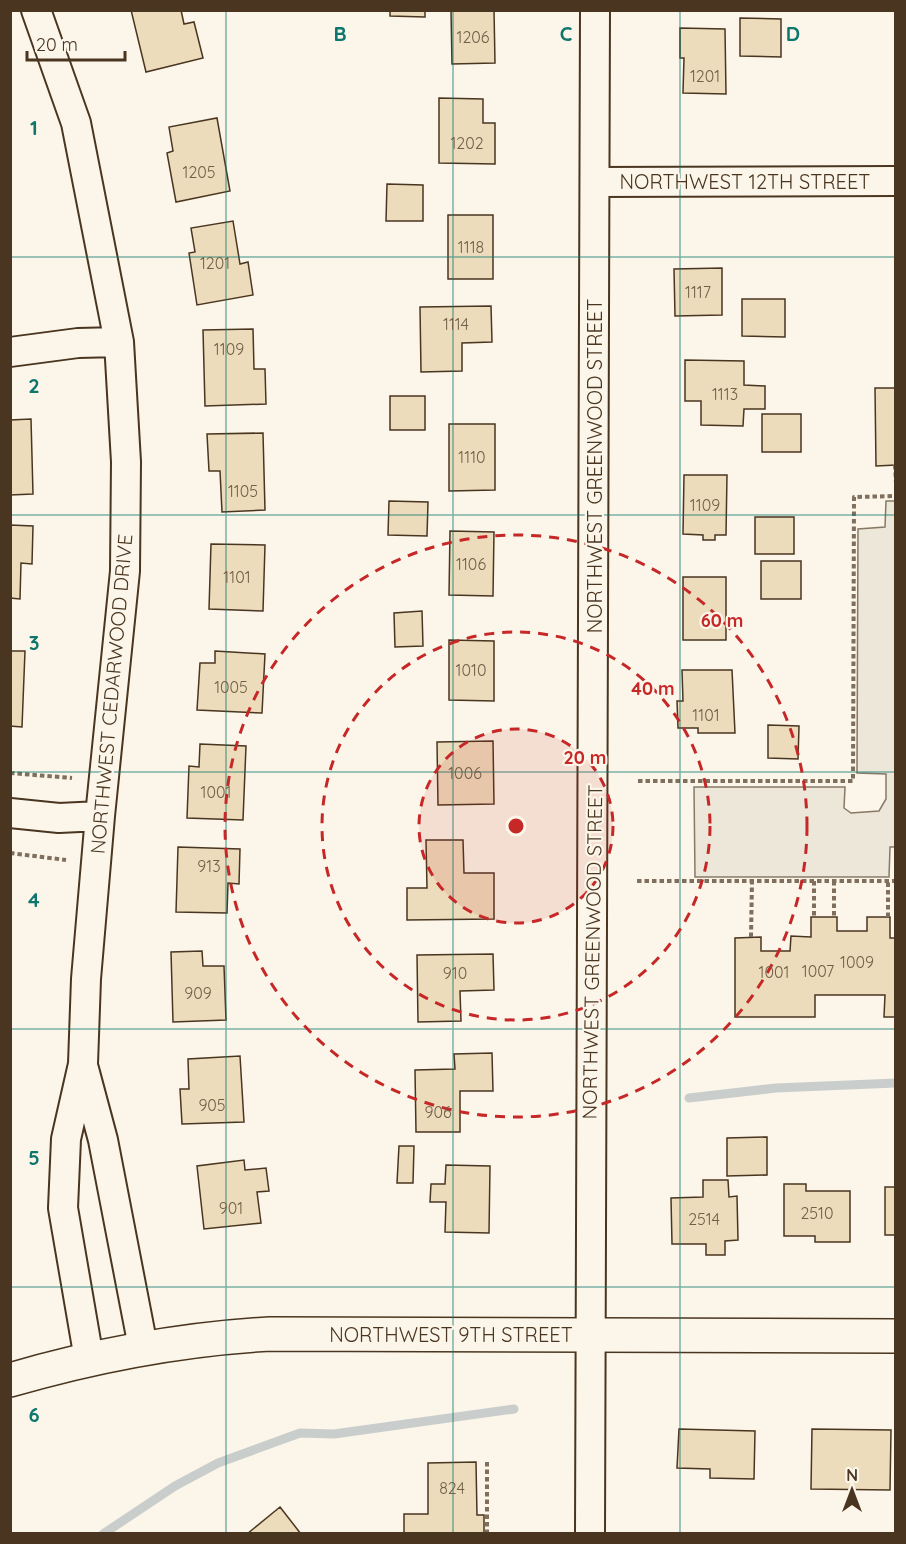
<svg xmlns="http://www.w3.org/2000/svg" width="906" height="1544" font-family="Quicksand,sans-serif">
  <rect width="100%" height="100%" fill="#fbf6e9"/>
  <path fill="#ede7d9" stroke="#887966" stroke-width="1.5" d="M 886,501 L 896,501 L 896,847 L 890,847 L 889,877 L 695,877 L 694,787 L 845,787 L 844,808 L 851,813 L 879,811 L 886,799 L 886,774 L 857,773 L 858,529 L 885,527 Z"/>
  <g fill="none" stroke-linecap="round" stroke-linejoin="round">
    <path stroke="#c9cecd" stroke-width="9" d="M 689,1098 L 776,1088 L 896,1083
      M 103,1534 L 175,1486 L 218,1463 L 300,1433 L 334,1434 L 514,1409"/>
  </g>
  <path fill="#ecdcbc" stroke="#4a3520" stroke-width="1.5" d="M 131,10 L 181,10 L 184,24 L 194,22 L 203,58 L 146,72 Z
    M 390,10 L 425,10 L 425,17 L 390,16 Z
    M 451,10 L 494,10 L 495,63 L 452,64 Z
    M 740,18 L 781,19 L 781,57 L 740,56 Z
    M 680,28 L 725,29 L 726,94 L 683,93 L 684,58 L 680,58 Z
    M 439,98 L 483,99 L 483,123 L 495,123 L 495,164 L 439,163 Z
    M 217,118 L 230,191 L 176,202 L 167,153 L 173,151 L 169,127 Z
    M 387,184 L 423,185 L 423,221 L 386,221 Z
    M 448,215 L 493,215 L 493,279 L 448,279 Z
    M 233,221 L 240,264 L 248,262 L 253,295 L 197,305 L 189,253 L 195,252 L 191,228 Z
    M 722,268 L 722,315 L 675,316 L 674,269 Z
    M 742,299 L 785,299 L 785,337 L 742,336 Z
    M 491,306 L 492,342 L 462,343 L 462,371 L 421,372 L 420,307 Z
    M 253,329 L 254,369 L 265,369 L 266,404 L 205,406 L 203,330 Z
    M 685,360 L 744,361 L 744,385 L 765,386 L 765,409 L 744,409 L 743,426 L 701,425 L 701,401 L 685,401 Z
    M 875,388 L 896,388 L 896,465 L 876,466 Z
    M 390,396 L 425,396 L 425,430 L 390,430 Z
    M 762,414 L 801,414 L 801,452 L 762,452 Z
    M 31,419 L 33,494 L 10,495 L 10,420 Z
    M 449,424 L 495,424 L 495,490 L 449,491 Z
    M 263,433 L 265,510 L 222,512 L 220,471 L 209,471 L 207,434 Z
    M 684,475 L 727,475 L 726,535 L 715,535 L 715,540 L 703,540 L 703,535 L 683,534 Z
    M 389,501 L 428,502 L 427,536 L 388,535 Z
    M 755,517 L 794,517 L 794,554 L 755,554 Z
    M 10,525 L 33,526 L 32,564 L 21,563 L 20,599 L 10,598 Z
    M 450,531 L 494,532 L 493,596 L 449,595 Z
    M 211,544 L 265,545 L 263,611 L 209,609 Z
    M 761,561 L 801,561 L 801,599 L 761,599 Z
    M 683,577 L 726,577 L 726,640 L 683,640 Z
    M 422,611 L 423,646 L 395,647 L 394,613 Z
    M 449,640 L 494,641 L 494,701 L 449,700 Z
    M 10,651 L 25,651 L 22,727 L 10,726 Z
    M 215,651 L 265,654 L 262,713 L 197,710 L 200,663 L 215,663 Z
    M 682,670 L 732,670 L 735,733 L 698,733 L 698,728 L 678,728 L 677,701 L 683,701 Z
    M 768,725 L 799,726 L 798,759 L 768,758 Z
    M 493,741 L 494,804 L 438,805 L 437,742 Z
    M 200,744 L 246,746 L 243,820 L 187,818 L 189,766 L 199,767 Z
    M 426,840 L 463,840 L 464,873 L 494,873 L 494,919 L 407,920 L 407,888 L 427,888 Z
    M 178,847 L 240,849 L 239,884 L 228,883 L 227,913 L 176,912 Z
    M 811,917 L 837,917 L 837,931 L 867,931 L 867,917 L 890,917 L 890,938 L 896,938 L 896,1017 L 884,1017 L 885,995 L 815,995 L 815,1017 L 735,1017 L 735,938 L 761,937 L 761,951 L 790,951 L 791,936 L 811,937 Z
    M 202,951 L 203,966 L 224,966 L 226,1020 L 173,1022 L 171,952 Z
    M 493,954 L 494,990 L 460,991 L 461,1021 L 418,1022 L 417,955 Z
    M 492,1053 L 493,1091 L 460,1091 L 460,1132 L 416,1132 L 415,1070 L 455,1069 L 454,1054 Z
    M 240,1056 L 244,1122 L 182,1124 L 180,1089 L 189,1089 L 188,1059 Z
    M 767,1137 L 767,1175 L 727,1176 L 727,1138 Z
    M 399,1146 L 414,1146 L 413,1183 L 397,1183 Z
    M 244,1160 L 245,1170 L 266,1168 L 269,1191 L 257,1192 L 261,1223 L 204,1229 L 197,1166 Z
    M 446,1165 L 490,1166 L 489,1233 L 445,1232 L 446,1202 L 430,1202 L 431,1184 L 445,1184 Z
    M 703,1180 L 728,1180 L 729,1197 L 737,1196 L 738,1240 L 725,1241 L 725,1255 L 706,1255 L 706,1244 L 672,1244 L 671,1198 L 703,1197 Z
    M 784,1184 L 806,1184 L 806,1191 L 850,1191 L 850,1242 L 815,1242 L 815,1236 L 784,1236 Z
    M 885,1187 L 896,1187 L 896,1235 L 885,1235 Z
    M 679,1429 L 755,1431 L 754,1479 L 710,1478 L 710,1469 L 677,1468 Z
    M 812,1429 L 891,1430 L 890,1490 L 811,1489 Z
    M 476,1462 L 477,1515 L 484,1515 L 484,1534 L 404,1534 L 404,1514 L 428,1514 L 428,1463 Z
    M 280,1507 L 301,1534 L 247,1534 Z"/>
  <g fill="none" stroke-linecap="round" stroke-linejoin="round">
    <defs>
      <path id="street" d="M 36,10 L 76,123 L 119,342 L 126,462 L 125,571 L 100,816 L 86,979 L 83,1064 L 66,1139 L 63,1208 L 89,1359
        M 595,182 L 896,181
        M 10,352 L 78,343 L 119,342
        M 10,813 L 59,818 L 100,816
        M 84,1069 L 103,1140 L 143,1347
        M 590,1534 L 595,10"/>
      <path id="secondary" d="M 10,1380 C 96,1355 181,1339 270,1334 L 896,1336"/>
    </defs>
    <use href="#street" stroke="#4a3520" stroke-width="32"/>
    <use href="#secondary" stroke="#4a3520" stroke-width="36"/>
    <path stroke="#7f6f5c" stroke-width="4" stroke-dasharray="4.5 3" stroke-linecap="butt" d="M 895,465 L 896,483
      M 10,773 L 72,778
      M 638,781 L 853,781 L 854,497 L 896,496
      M 10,853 L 66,860
      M 637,881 L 896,881
      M 814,881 L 814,917
      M 834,881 L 834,917
      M 888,917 L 888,881
      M 751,937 L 752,881
      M 487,1462 L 487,1534"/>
    <use href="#street" stroke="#fbf6e9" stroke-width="28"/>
    <use href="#secondary" stroke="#fbf6e9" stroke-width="33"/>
  </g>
  <path fill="none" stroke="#0f766e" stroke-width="1.5" stroke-opacity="0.55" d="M 226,10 L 226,1534M 453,10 L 453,1534M 680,10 L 680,1534M 10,257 L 896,257M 10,515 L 896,515M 10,772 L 896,772M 10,1029 L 896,1029M 10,1287 L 896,1287"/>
  <circle cx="516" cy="826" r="97" fill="#c62828" fill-opacity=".12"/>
  <g fill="none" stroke="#c62828" stroke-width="3" stroke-dasharray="10 8">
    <circle cx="516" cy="826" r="97"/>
    <circle cx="516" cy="826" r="194"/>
    <circle cx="516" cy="826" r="291"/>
  </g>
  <g text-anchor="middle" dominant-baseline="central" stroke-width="4.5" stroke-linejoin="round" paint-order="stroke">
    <g font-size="16" fill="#725f47">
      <text x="473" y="37">1206</text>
      <text x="705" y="76">1201</text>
      <text x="467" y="143">1202</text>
      <text x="199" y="172">1205</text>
      <text x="471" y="247">1118</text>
      <text x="215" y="263">1201</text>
      <text x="698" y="292">1117</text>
      <text x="456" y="324">1114</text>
      <text x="229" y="349">1109</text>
      <text x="725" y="394">1113</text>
      <text x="472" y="457">1110</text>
      <text x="243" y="491">1105</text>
      <text x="705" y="505">1109</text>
      <text x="471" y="564">1106</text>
      <text x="237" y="577">1101</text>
      <text x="471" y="670">1010</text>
      <text x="231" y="687">1005</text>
      <text x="706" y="715">1101</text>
      <text x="465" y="773">1006</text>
      <text x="216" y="792">1001</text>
      <text x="209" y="866">913</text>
      <text x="857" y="962">1009</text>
      <text x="818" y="971">1007</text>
      <text x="774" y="972">1001</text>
      <text x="455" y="973">910</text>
      <text x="198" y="993">909</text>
      <text x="212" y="1105">905</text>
      <text x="438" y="1112">906</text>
      <text x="231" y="1208">901</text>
      <text x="817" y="1213">2510</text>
      <text x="704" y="1219">2514</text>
      <text x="452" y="1488">824</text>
    </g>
    <g font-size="20" fill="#4a3520" stroke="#fbf6e9">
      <text x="745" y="181">NORTHWEST 12TH STREET</text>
      <text transform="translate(594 466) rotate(-90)">NORTHWEST GREENWOOD STREET</text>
      <text transform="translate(111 694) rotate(-85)">NORTHWEST CEDARWOOD DRIVE</text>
      <text transform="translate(592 952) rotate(-89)">NORTHWEST GREENWOOD STREET</text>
      <text x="451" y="1334">NORTHWEST 9TH STREET</text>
    </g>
  </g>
  <g font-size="20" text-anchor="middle" font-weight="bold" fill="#0f766e" stroke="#fbf6e9" stroke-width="4.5" stroke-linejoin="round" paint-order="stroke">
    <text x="340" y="41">B</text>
    <text x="566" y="41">C</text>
    <text x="793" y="41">D</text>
    <text x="34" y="135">1</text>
    <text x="34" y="393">2</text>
    <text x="34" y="650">3</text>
    <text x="34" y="907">4</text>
    <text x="34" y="1165">5</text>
    <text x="34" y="1422">6</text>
  </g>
  <circle cx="516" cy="826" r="9" fill="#c62828" stroke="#fbf6e9" stroke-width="3"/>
  <g font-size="18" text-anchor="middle" font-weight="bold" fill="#c62828" stroke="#fbf6e9" stroke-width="4.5" stroke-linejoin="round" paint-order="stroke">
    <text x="722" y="627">60 m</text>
    <text x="653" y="695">40 m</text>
    <text x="585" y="764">20 m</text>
  </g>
  <rect width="906" height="1544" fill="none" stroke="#4a3520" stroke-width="24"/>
  <g transform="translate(852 1490)" stroke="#fbf6e9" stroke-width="4.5" paint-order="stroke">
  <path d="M0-4.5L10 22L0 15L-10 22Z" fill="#4a3520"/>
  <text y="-9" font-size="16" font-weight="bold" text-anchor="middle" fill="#4a3520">N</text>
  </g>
  <path d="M27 51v9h98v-9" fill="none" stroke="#4a3520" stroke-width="3"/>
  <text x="36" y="51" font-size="18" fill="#4a3520" stroke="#fbf6e9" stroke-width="4.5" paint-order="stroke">20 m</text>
</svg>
